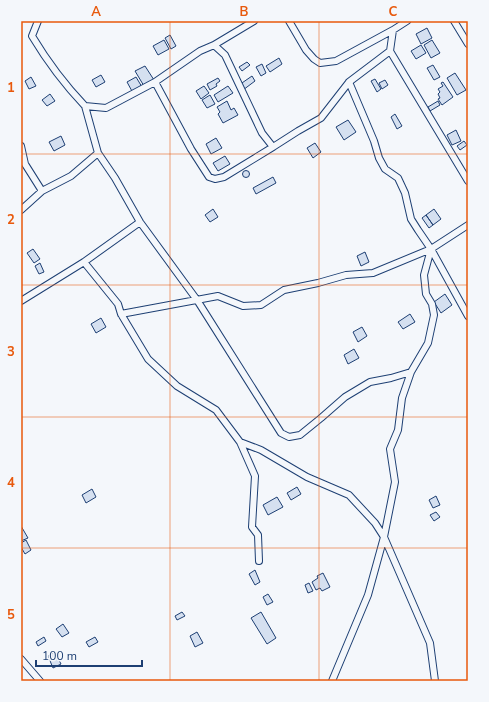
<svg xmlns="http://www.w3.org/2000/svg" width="489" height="702" font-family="'Nunito Sans',sans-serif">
  <rect width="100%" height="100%" fill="#f4f7fb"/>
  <path fill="#d5e0f0" stroke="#1d3f73" d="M 427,28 L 432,38 L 421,44 L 416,34 Z
    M 170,35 L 176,46 L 171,49 L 165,38 Z
    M 164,40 L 169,49 L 158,55 L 153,46 Z
    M 432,40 L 440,53 L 431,58 L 424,45 Z
    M 421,45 L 426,53 L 416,59 L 411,51 Z
    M 279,58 L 282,64 L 270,72 L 266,66 Z
    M 247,62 L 250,65 L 242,71 L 239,67 Z
    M 262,64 L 266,73 L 261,76 L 256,67 Z
    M 433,65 L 440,77 L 434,80 L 427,68 Z
    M 145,66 L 154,80 L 144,86 L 135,71 Z
    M 455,73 L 466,90 L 457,95 L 447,78 Z
    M 101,75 L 105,82 L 96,87 L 92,80 Z
    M 252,76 L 255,81 L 243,90 L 239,85 Z
    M 31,77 L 36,86 L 29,89 L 25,81 Z
    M 136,77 L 142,87 L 133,93 L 127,82 Z
    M 218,78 L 220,81 L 216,84 L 217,86 L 210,90 L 207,84 Z
    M 375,79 L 381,89 L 377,92 L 371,81 Z
    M 385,80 L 388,85 L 382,89 L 379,83 Z
    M 443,82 L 453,97 L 442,105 L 438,99 L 440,98 L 438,94 L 440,92 L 438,89 L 443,86 L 441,83 Z
    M 204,86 L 209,93 L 201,99 L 196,91 Z
    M 228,86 L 233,93 L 218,102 L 214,95 Z
    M 50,94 L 55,101 L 47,106 L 42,100 Z
    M 210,95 L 215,104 L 207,108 L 202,100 Z
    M 227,101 L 231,110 L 234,108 L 238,115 L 223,123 L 218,114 L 220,112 L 217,107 Z
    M 438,101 L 440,105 L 430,111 L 428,107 Z
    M 395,114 L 402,126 L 397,129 L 391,117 Z
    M 348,120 L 356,132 L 344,140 L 336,127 Z
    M 456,130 L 461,141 L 452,145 L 447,135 Z
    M 61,136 L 65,145 L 54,151 L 49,142 Z
    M 216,138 L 222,148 L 211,154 L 206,144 Z
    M 464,141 L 467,145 L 460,150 L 457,146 Z
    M 315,143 L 321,152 L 313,158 L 307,148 Z
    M 225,156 L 230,164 L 218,171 L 213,163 Z
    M242.5 174a3.5 3.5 0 1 1 7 0a3.5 3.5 0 1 1-7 0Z
    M 273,177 L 276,183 L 256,194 L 253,188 Z
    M 213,209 L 218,217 L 210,222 L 205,215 Z
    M 434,209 L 441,219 L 433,225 L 426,215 Z
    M 426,215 L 433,225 L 429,228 L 422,218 Z
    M 33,249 L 40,259 L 34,263 L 27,253 Z
    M 365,252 L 369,262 L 361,266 L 357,256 Z
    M 40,263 L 44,272 L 39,274 L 35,266 Z
    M 445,294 L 452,305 L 441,313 L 434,302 Z
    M 410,314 L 415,322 L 403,329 L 398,322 Z
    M 101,318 L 106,327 L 96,333 L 91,324 Z
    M 362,327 L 367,336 L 358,342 L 353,332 Z
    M 354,349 L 359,358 L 348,364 L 344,355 Z
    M 297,487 L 301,494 L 291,500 L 287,493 Z
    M 92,489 L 96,497 L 86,503 L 82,495 Z
    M 436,496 L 440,505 L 433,508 L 429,500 Z
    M 277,497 L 283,507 L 268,515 L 263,505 Z
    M 436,512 L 440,517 L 434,521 L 430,515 Z
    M 21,526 L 28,538 L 21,541 Z
    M 26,540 L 31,550 L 25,554 L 21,547 L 21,543 Z
    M 255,570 L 260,582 L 255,585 L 249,574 Z
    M 323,573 L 330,587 L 322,591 L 320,588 L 316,590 L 312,582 L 318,578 L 317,576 Z
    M 309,583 L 313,591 L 308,593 L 305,585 Z
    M 268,594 L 273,602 L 267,605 L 263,597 Z
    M 182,612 L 185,616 L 177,620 L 175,616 Z
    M 261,612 L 276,638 L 267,644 L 251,618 Z
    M 63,624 L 69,633 L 62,637 L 56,629 Z
    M 197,632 L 203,643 L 195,647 L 190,636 Z
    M 44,637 L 46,641 L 38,646 L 36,642 Z
    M 95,637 L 98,642 L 89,647 L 86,642 Z
    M 55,652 L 61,664 L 53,668 L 48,656 Z"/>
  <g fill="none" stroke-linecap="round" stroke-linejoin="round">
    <defs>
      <path id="minor" d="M 38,21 L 32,36 C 47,61 65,85 85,106 L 106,108 L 155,82 L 200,51 L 214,45 L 225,55 L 262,133 L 273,147 L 298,131 L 321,118 L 349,82 L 390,51 L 393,30 L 407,21
        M 289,21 L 306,50 L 314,59 L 320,63 L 336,61 L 393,30
        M 454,21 L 468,44
        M 214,45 L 254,21
        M 390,51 L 468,181
        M 155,82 L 191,149 L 209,177 L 215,179 L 224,177 L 273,147
        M 349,82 L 374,141 L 379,158 L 385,169 L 398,178 L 405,193 L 411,219 L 418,230 L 431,249 L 468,316
        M 85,106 L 98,153 L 115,178 L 140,222 L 197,300 L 281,433 L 289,437 L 300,435 L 321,418 L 345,397 L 370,382 L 391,378 L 411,372
        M 21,146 L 25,164 L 42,191
        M 21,210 L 42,191 L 71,176 L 98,153
        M 84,262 L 118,304 L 121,314 L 148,359 L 177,386 L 216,410 L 240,442 L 261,450 L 307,477 L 349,495 L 375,523 L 384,537 L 430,643 L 435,681
        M 21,301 L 84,262 L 140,222
        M 121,314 L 218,296 L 243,306 L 261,305 L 284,290 L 318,283 L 346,275 L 373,273 L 431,249 L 468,225
        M 240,442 L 255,476 L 252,527 L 258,535 L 259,561
        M 21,659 L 40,681
        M 332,681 L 368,595 L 384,537 L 395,482 L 390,449 L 398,430 L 402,398 L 411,372 L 428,343 L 434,315 L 432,304 L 426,294 L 424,275 L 431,249"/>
    </defs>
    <use href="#minor" stroke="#1d3f73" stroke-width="8"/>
    <use href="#minor" stroke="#f4f7fb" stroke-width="6"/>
  </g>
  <path fill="none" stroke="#e8590c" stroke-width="1" stroke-opacity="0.55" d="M 170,21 L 170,681M 319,21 L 319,681M 21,154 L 468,154M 21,285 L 468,285M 21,417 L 468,417M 21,548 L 468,548"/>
  <rect width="489" height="702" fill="none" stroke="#f4f7fb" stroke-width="44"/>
  <path d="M36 660v6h106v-6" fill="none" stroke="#1d3f73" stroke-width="2"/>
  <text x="42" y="660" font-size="12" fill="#1d3f73" stroke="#f4f7fb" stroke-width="3" paint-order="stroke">100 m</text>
  <rect x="22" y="22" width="445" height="658" fill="none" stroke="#e8590c" stroke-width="1.5"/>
  <g font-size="13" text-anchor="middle" font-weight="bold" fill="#e8590c">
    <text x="96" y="16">A</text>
    <text x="244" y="16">B</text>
    <text x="393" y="16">C</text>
    <text x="11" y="92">1</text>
    <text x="11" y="224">2</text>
    <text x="11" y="356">3</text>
    <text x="11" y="487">4</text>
    <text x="11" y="619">5</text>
  </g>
</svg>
